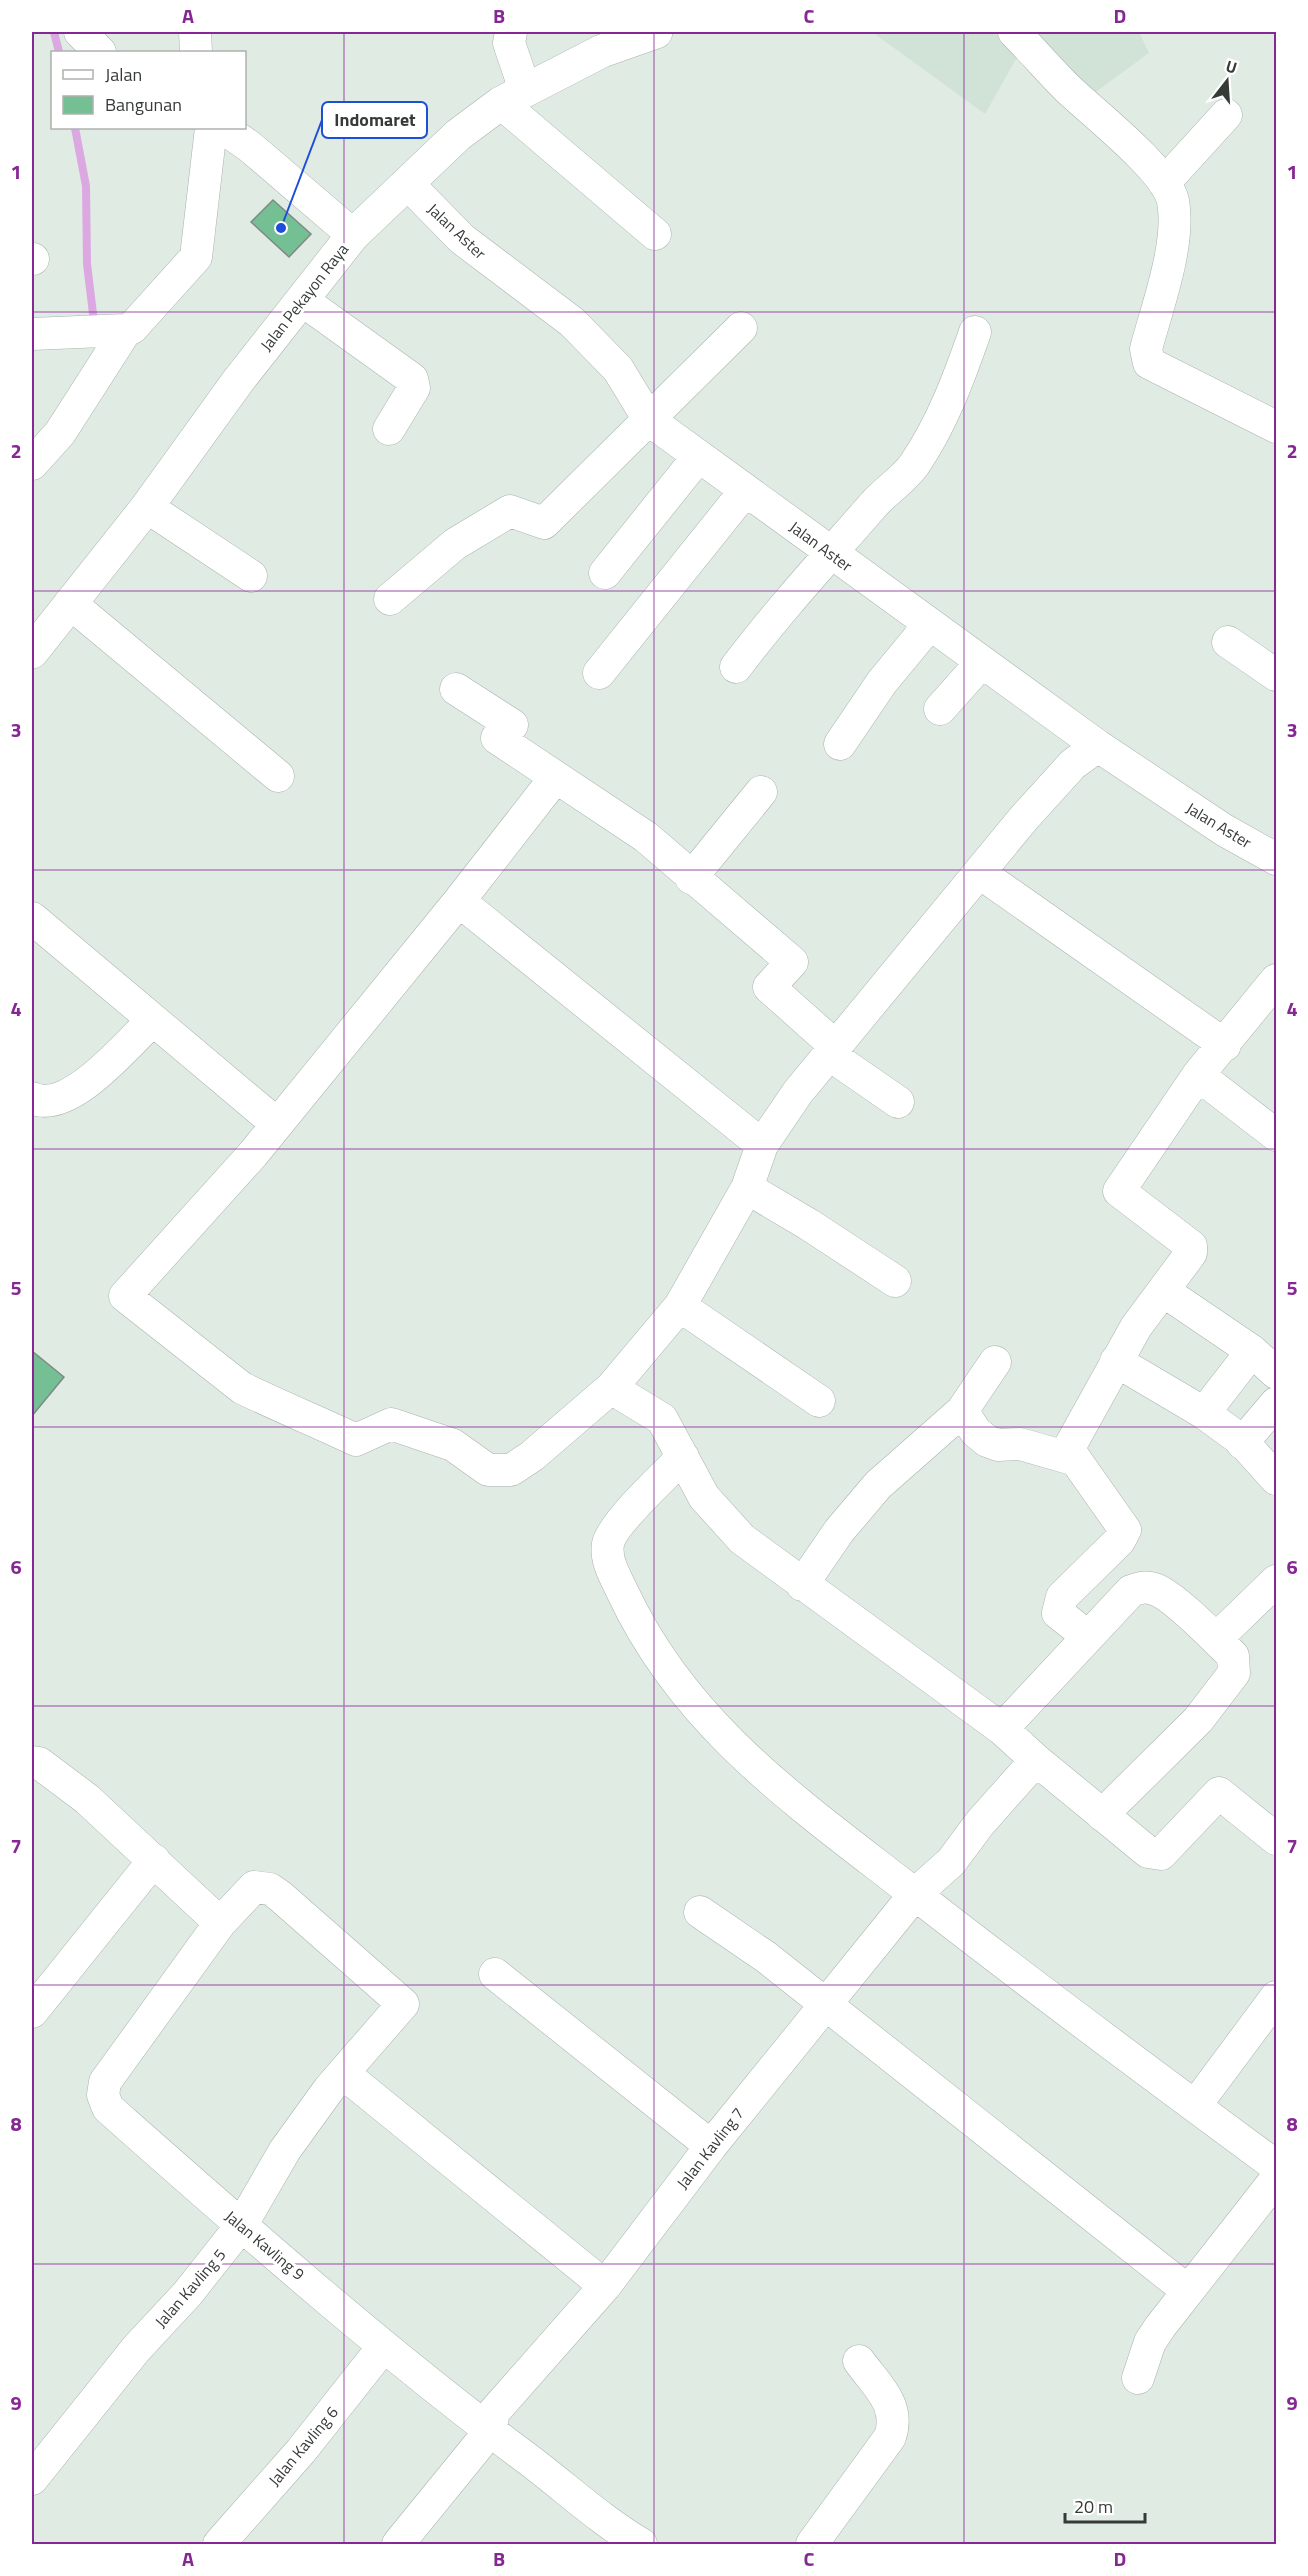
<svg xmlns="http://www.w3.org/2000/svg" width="1308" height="2576" font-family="'Titillium Web',sans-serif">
  <rect width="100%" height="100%" fill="#e0ebe4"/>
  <path fill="#d1e3d7" d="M 872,32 L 1139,32 L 1149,53 L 1093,94 L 1024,45 L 985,114 Z"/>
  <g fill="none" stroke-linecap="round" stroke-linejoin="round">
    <path stroke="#dba8e2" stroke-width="8" d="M 54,32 L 59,52
      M 75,128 L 86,186 L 87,264 L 94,322"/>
  </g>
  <path fill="#75bf94" stroke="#7f8982" stroke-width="1.5" d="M 273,200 L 311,234 L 289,257 L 251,222 Z
    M 32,1351 L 64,1377 L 32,1416 Z"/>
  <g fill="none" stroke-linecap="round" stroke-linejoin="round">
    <defs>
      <path id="minor" d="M 80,32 L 100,52
        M 195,32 L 196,52
        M 511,32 L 509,43 L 525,90
        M 1014,32 C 1032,50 1049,70 1067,88 C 1093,113 1166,169 1173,201 C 1181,244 1157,307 1146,349 L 1149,363 L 1276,427
        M 501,103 L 655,234
        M 223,128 L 249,146 L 353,235
        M 1164,183 L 1226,115
        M 408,184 L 462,239 L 572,322 L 618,369 L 649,420 L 1098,746 L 1224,830 L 1276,859
        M 32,259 L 33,259
        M 302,300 L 412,379 L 414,388 L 389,429
        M 32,334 L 126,330 L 132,328 L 196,257 L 211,128
        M 32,464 L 60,433 L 126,330
        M 147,507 L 251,576
        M 605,573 L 698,457
        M 390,599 L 455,544 L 510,511 L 544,523 L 741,328
        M 70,603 L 278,776
        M 1228,642 L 1276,675
        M 736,667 C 779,610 828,557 875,503 C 887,490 904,479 914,465 C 942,424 959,378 975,332
        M 599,673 L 745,491
        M 456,689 L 512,725 L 497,738 L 646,837 L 792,962 L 769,987 L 834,1045
        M 940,709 L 982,662
        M 840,744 L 882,682 L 930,624
        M 1098,746 L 1073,764 L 1024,818 L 798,1092 L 762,1145 L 747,1188 L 680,1306 L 611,1388 L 662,1419 L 704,1497 L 742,1539 L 1002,1729 L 1036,1760 L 1148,1852 L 1161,1854 L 1219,1793 L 1276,1839
        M 980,873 L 1225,1045
        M 691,878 L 761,792
        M 459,901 L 555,778
        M 32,918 L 277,1124
        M 830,1055 L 898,1102
        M 1198,1075 L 1276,1135
        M 32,1098 C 69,1116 127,1044 152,1021
        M 747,1188 L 808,1224 L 895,1281
        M 680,1306 L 819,1401
        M 1252,1351 L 1276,1373
        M 1116,1361 L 1204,1413 L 1252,1351 L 1165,1292
        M 611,1388 L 532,1456 L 511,1470 L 488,1470 L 453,1445 L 391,1424 L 356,1440 C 318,1422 279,1406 242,1388 L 125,1296 L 253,1154 L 459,901 L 762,1145
        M 962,1411 L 976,1432 L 987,1441 L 998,1445 L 1020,1444 L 1076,1460
        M 1204,1413 L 1241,1440 L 1276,1479
        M 1242,1443 L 1276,1403
        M 683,1457 C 667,1473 611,1525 608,1544 C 605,1561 616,1578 623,1593 C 686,1728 802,1806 916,1895 C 1034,1987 1155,2077 1276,2166
        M 802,1585 L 839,1531 L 878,1485 L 962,1411 L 995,1362
        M 1087,1636 L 1058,1613 L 1062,1597 L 1119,1541 L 1125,1530 L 1073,1456 L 1070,1446 L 1136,1327 L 1191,1253 L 1191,1246 L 1119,1191 L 1198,1075 L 1276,980
        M 1216,1639 L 1276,1581
        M 1002,1729 L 1131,1591 C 1140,1588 1145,1586 1154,1589 C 1172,1594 1218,1641 1233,1656 L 1234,1673 L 1198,1720 L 1102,1815
        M 32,1762 L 39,1763 L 87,1799 L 220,1923
        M 700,1912 L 766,1957 L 1188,2291
        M 495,1974 L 711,2146
        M 32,2012 L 154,1860
        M 343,2073 L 605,2286
        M 1195,2106 L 1276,1997
        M 1138,2378 L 1150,2342 L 1160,2327 L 1276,2179
        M 32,2479 L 136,2349 L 188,2293 L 241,2226 L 285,2150 L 329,2089 L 403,2004 L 280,1896 L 270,1889 L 254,1887 L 220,1923 L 105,2082 L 103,2095 L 108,2108 C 244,2228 380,2349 525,2457 C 564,2486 600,2520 641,2544
        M 219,2544 L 301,2451 L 384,2346
        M 398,2544 L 490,2431 L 494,2412 L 605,2286 L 711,2146 L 915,1894 L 951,1862 L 980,1823 L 1036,1760
        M 812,2544 L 890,2437 C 901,2405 877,2386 859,2361"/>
      <path id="major" d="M 32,652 L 147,507 L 238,381 L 353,235 L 458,135 L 501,103 L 602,51 L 656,32"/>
    </defs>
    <use href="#minor" stroke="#a9b4ad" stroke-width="33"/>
    <use href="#major" stroke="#a9b4ad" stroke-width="34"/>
    <use href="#minor" stroke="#fff" stroke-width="32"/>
    <use href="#major" stroke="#fff" stroke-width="33"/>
  </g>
  <path fill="none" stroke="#862893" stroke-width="1.5" stroke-opacity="0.55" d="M 344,32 L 344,2544M 654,32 L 654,2544M 964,32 L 964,2544M 32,312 L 1276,312M 32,591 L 1276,591M 32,870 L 1276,870M 32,1149 L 1276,1149M 32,1427 L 1276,1427M 32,1706 L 1276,1706M 32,1985 L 1276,1985M 32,2264 L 1276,2264"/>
  <g text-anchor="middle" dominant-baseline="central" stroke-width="6" stroke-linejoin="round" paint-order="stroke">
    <g font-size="16" fill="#373b38" stroke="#fff">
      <text transform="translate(457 231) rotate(43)">Jalan Aster</text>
      <text transform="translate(304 297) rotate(-52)">Jalan Pekayon Raya</text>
      <text transform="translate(821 546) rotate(36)">Jalan Aster</text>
      <text transform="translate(1219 825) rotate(31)">Jalan Aster</text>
      <text transform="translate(710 2148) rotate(-52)">Jalan Kavling 7</text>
      <text transform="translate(265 2245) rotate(40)">Jalan Kavling 9</text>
      <text transform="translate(190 2288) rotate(-49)">Jalan Kavling 5</text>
      <text transform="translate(303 2446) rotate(-50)">Jalan Kavling 6</text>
    </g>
  </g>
  <path fill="none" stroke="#1d4ed8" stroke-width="2" d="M281 228L322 120"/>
  <circle fill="#1d4ed8" stroke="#fff" stroke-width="2" cx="281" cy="228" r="6"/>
  <rect fill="#fff" stroke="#1d4ed8" stroke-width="2" x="322" y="102" width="105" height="36" rx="6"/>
  <g font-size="18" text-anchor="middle" font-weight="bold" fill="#373b38">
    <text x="375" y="126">Indomaret</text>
  </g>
  <rect width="1308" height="2576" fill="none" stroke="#ffffff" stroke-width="66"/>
  <rect x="51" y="51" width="195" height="78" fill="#ffffff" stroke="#afb1af" stroke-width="1.5"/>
  <rect x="63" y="70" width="30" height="9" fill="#ffffff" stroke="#afb1af" stroke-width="1.5"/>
  <text x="105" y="81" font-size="18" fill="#373b38">Jalan</text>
  <rect x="63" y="96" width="30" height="18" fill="#75bf94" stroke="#afb1af" stroke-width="1.5"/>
  <text x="105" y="111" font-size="18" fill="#373b38">Bangunan</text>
  <g transform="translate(1227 81) rotate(17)" stroke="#ffffff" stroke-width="4.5" paint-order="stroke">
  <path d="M0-4.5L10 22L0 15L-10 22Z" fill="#373b38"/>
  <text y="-9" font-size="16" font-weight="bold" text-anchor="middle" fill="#373b38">U</text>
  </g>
  <path d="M1065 2513v9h80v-9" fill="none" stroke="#373b38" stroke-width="3"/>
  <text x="1074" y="2513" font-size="18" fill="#373b38" stroke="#ffffff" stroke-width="4.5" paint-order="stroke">20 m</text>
  <rect x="33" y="33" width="1242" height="2510" fill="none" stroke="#862893" stroke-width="2"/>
  <g font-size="20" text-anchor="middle" font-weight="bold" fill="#862893">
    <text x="188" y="23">A</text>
    <text x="499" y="23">B</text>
    <text x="809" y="23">C</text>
    <text x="1120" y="23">D</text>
    <text x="16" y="179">1</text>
    <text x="1292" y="179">1</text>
    <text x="16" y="458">2</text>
    <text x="1292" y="458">2</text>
    <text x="16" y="737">3</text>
    <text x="1292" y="737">3</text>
    <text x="16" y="1016">4</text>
    <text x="1292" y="1016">4</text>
    <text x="16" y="1295">5</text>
    <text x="1292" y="1295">5</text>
    <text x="16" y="1574">6</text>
    <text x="1292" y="1574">6</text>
    <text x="16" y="1853">7</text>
    <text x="1292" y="1853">7</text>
    <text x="16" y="2131">8</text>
    <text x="1292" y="2131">8</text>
    <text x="16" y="2410">9</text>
    <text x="1292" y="2410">9</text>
    <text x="188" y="2566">A</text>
    <text x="499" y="2566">B</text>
    <text x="809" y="2566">C</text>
    <text x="1120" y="2566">D</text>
  </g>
</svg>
